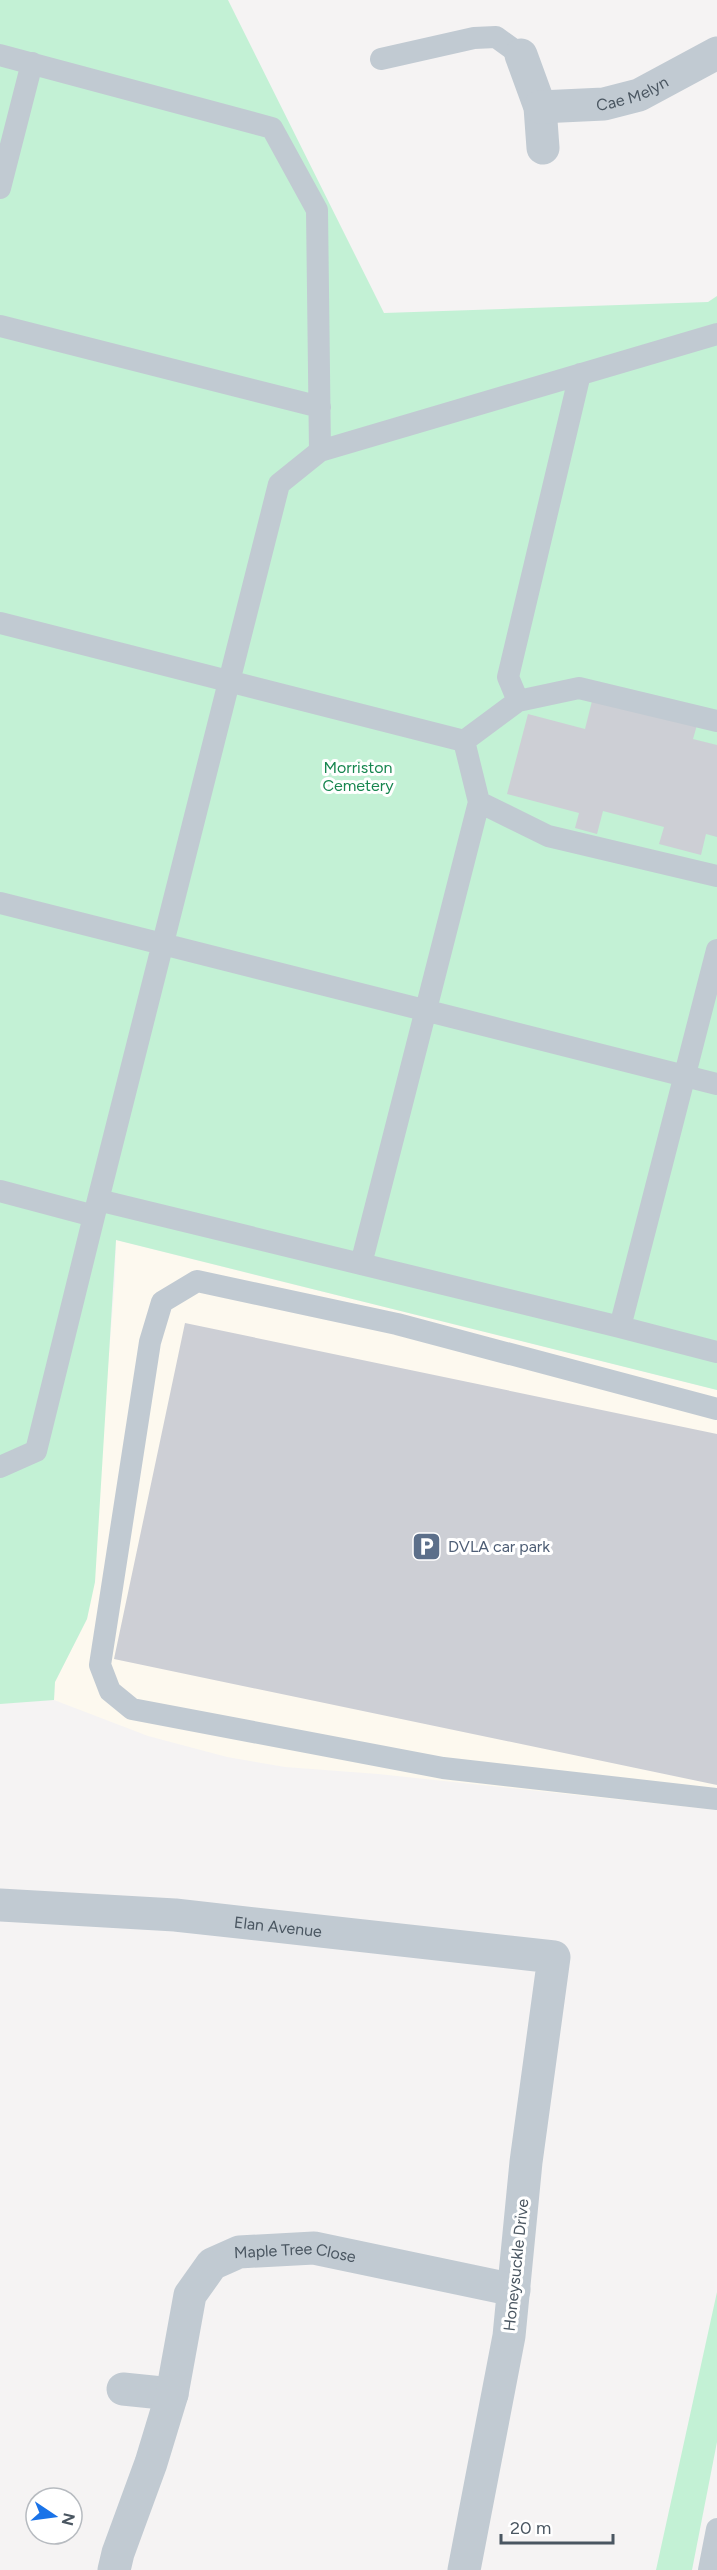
<svg xmlns="http://www.w3.org/2000/svg" width="717" height="2570" font-family="Figtree,sans-serif">
  <rect width="100%" height="100%" fill="#f5f3f3"/>
  <path fill="#fdf9ef" d="M 116,1240 L 717,1390 L 717,1810 L 378,1774 L 285,1767 L 227,1757 L 148,1736 L 54,1700 L 55,1682 L 87,1619 L 115,1281 Z"/>
  <path fill="#c3f1d5" d="M 0,0 L 228,0 L 384,313 L 708,302 L 717,296 L 717,1390 L 116,1240 L 95,1582 L 87,1619 L 55,1682 L 54,1700 L 0,1704 Z
    M 717,2292 L 717,2442 L 692,2570 L 656,2570 Z"/>
  <path fill="#cdcfd5" d="M 593,697 L 697,725 L 693,739 L 717,745 L 717,837 L 706,834 L 701,855 L 659,844 L 664,827 L 603,811 L 597,834 L 575,828 L 579,813 L 507,794 L 528,714 L 585,729 Z
    M 185,1323 L 717,1434 L 717,1785 L 114,1659 Z"/>
  <g fill="none" stroke-linecap="round" stroke-linejoin="round">
    <path stroke="#c1cad2" stroke-width="22" d="M 0,55 L 272,128 L 317,210 L 320,451
      M 381,59 L 474,38 L 496,37 L 521,55
      M 0,188 L 32,63
      M 0,326 L 320,407
      M 0,623 L 464,741
      M 518,701 L 508,677 L 580,374
      M 464,741 L 479,802 L 548,836 L 717,876
      M 464,741 L 518,701 L 579,688 L 717,721
      M 0,903 L 717,1084
      M 717,950 L 620,1327 L 717,1352
      M 0,1191 L 94,1216
      M 98,1200 L 279,484 L 320,451 L 717,334
      M 361,1264 L 479,802
      M 717,1409 L 397,1324 L 197,1281 L 162,1302 L 150,1342 L 100,1665 L 110,1691 L 132,1709 L 443,1768 L 717,1799
      M 0,1467 L 36,1451 L 98,1200 L 620,1327
      M 709,2570 L 717,2529"/>
    <g stroke="#c1cad2" stroke-width="33">
      <path d="M 521,55 L 540,107 L 543,148"/>
      <path id="s1" d="M 540,107 L 604,104 L 639,95 L 717,53"/>
      <path id="s2" d="M 0,1905 L 175,1915 L 554,1957 L 526,2162 L 509,2336 L 464,2570"/>
      <path d="M 123,2389 L 172,2394"/>
      <path id="s3" d="M 114,2570 L 118,2553 L 151,2463 L 172,2394 L 190,2295 L 212,2264 L 239,2252 L 314,2248 L 514,2290"/>
    </g>
  </g>
  <defs>
    <symbol id="parking-square" viewBox="-11 -11 22 22"><rect x="-9" y="-9" width="18" height="18" rx="4" fill="#5c6f8a" stroke="#fff"/><path d="M-3.5-5.5H1a3.5 3.5 0 0 1 0 7H-1V5.5H-3.5ZM-1-3.4V-.6H.8a1.4 1.4 0 0 0 0-2.8Z" fill="#fff"/></symbol>
  </defs>
  <g fill-rule="evenodd">
    <use href="#parking-square" x="410" y="1530" width="33" height="33"/>
  </g>
  <g text-anchor="middle" dominant-baseline="central" stroke-width="6" stroke-linejoin="round" paint-order="stroke">
    <g font-size="16" fill="#4a5661" stroke="#fff">
      <text stroke="none"><textPath href="#s1" startOffset="94">Cae Melyn</textPath></text>
      <text stroke="none"><textPath href="#s2" startOffset="279">Elan Avenue</textPath></text>
      <text stroke="none"><textPath href="#s3" startOffset="410">Maple Tree Close</textPath></text>
      <text transform="translate(516 2265) rotate(-84)">Honeysuckle Drive</text>
    </g>
    <g font-size="16" fill="#17864f" stroke="#fff">
      <text x="358" y="767">Morriston<tspan x="358" dy="18">Cemetery</tspan></text>
    </g>
    <g font-size="16" fill="#4e5e75" stroke="#fff" text-anchor="start">
      <text x="448" y="1546">DVLA car park</text>
    </g>
  </g>
  <g transform="translate(54 2516) rotate(103)"><circle r="28" fill="#ffffff" stroke="#b7bbc0" stroke-width="1.5"/>
  <path d="M0-4.5L10 22L0 15L-10 22Z" fill="#1a73e8"/>
  <text y="-9" font-size="16" font-weight="bold" text-anchor="middle" fill="#4a5661">N</text>
  </g>
  <path d="M501 2534v9h112v-9" fill="none" stroke="#4a5661" stroke-width="3"/>
  <text x="510" y="2534" font-size="18" fill="#4a5661" stroke="#ffffff" stroke-width="4.5" paint-order="stroke">20 m</text>
</svg>
